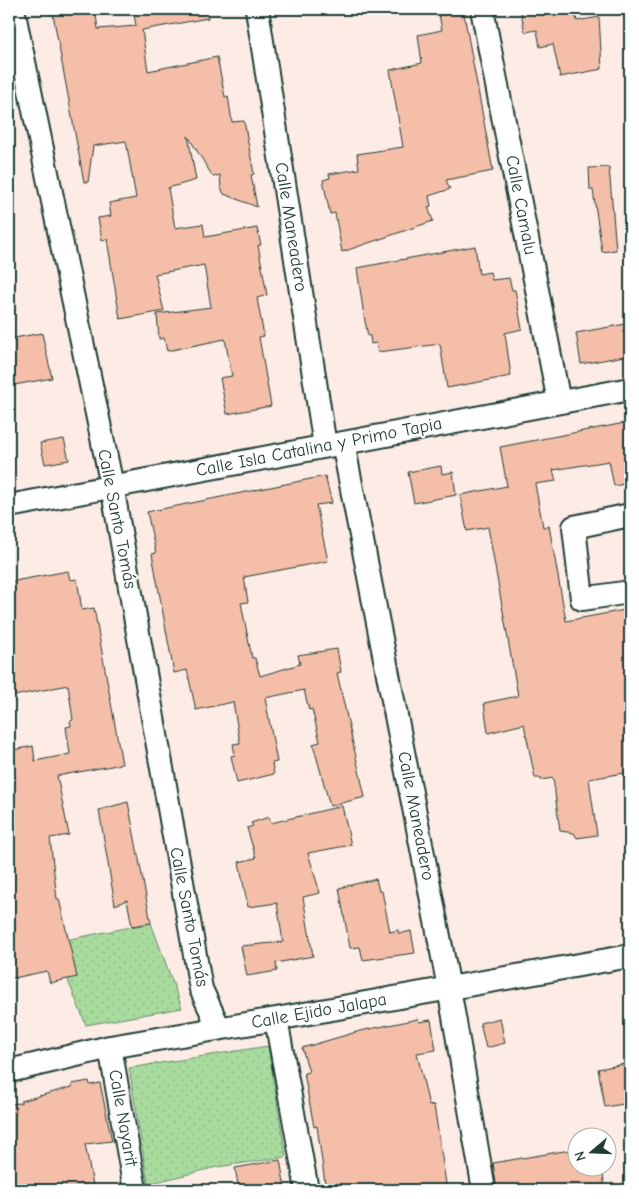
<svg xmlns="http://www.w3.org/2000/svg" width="639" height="1199" font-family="'Comic Neue',sans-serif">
  <defs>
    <pattern id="green-dots" width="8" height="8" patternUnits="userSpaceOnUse" patternTransform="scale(1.25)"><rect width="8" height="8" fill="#a8db9d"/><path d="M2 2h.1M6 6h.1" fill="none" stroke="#90bd88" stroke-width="1.8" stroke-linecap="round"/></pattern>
  </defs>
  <rect width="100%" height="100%" fill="#fcece5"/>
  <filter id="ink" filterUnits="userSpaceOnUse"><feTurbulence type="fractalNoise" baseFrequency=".02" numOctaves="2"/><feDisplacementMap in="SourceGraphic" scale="10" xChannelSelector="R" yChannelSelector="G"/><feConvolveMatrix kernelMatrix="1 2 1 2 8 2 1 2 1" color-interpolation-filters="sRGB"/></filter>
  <g filter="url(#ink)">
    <path fill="url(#green-dots)" stroke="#648c68" d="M 151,923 L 182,1008 L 86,1025 L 69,983 L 60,941 Z
      M 268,1046 L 286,1157 L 217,1167 L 148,1184 L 129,1068 Z"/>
    <path fill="#f5bea9" stroke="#1f3d34" d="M 52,9 L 95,9 L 98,29 L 136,26 L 133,9 L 207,9 L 208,18 L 142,30 L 148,71 L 217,57 L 225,97 L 228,96 L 232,122 L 244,121 L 254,174 L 251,175 L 257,207 L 224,194 L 221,188 L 220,175 L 213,177 L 188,136 L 196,180 L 168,188 L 175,228 L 203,224 L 205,237 L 257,228 L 261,245 L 258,245 L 267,295 L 257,298 L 264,336 L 259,337 L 271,406 L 227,414 L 220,378 L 232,376 L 225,339 L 167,351 L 164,338 L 159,339 L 157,314 L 211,307 L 204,265 L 155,274 L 164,311 L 120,319 L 107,239 L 102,240 L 98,218 L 111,216 L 109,203 L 136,198 L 126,141 L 93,146 L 88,182 L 84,182 Z
      M 438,9 L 463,9 L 493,171 L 446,180 L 450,189 L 429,196 L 431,206 L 428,207 L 433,221 L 342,252 L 335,213 L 330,214 L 323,180 L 330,178 L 329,174 L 359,169 L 357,154 L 403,147 L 390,70 L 422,63 L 418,35 L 442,30 Z
      M 520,9 L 574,9 L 577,21 L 599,17 L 602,69 L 560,77 L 553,44 L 540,47 L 537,30 L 525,32 Z
      M 609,167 L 616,250 L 602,252 L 593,190 L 590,190 L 589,168 Z
      M 475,246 L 479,274 L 490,272 L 492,280 L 509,278 L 512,290 L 515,290 L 522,329 L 505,333 L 511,376 L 447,388 L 440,344 L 378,352 L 376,343 L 371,344 L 370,336 L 368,336 L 364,316 L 357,268 Z
      M 626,324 L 630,355 L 581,364 L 576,333 Z
      M 42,333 L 52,378 L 9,386 L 9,339 Z
      M 630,422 L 630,483 L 614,486 L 609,461 L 553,470 L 556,481 L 535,484 L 543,527 L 549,526 L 566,621 L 630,609 L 630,772 L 589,779 L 597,835 L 577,838 L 574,833 L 560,831 L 553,778 L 541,780 L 540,778 L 535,778 L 524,724 L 488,733 L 484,703 L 518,696 L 488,527 L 467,531 L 460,495 L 507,486 L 500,447 Z
      M 64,439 L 69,460 L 45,464 L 40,443 Z
      M 441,466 L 442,474 L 453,472 L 456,495 L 414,503 L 408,472 Z
      M 325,476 L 332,503 L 316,505 L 328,561 L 244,577 L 248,602 L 241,603 L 252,658 L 255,658 L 260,676 L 300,664 L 298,655 L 337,649 L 341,672 L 337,673 L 365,797 L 330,806 L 313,744 L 320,742 L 312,709 L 309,710 L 304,690 L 265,698 L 277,762 L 272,763 L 274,774 L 237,783 L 231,756 L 235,755 L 233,744 L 240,743 L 233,702 L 196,710 L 187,670 L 174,673 L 152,554 L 156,553 L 147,512 Z
      M 68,571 L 70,580 L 77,579 L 82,610 L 94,608 L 122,764 L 57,776 L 69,835 L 50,838 L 57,899 L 59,899 L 77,977 L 50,983 L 47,971 L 9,979 L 9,751 L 33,746 L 35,761 L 70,754 L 66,727 L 71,726 L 70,721 L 73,720 L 68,685 L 9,697 L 9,582 Z
      M 128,802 L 151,923 L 132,926 L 127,900 L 115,905 L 99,810 Z
      M 342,806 L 351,845 L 308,853 L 320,893 L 303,897 L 313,956 L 276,963 L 277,971 L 247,976 L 241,946 L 283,942 L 277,903 L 248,907 L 239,862 L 256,858 L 247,828 L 253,826 L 251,823 L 269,817 L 271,823 Z
      M 376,879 L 379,891 L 382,891 L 390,932 L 398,930 L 399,934 L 411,931 L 415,953 L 363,960 L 360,947 L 350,948 L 339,888 Z
      M 500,1018 L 505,1043 L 486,1048 L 480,1023 Z
      M 418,1019 L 419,1022 L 431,1020 L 436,1050 L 417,1053 L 429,1106 L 434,1105 L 447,1190 L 326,1190 L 317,1126 L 314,1127 L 304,1073 L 309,1072 L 302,1048 L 360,1031 Z
      M 630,1063 L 630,1103 L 605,1107 L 598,1069 Z
      M 89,1081 L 90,1085 L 100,1083 L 112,1141 L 85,1144 L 94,1190 L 9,1190 L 9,1104 L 21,1103 L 21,1101 L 72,1087 L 72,1084 Z
      M 576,1149 L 576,1166 L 602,1166 L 605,1190 L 497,1190 L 493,1163 Z
      M 280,1160 L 285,1188 L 270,1190 L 239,1190 L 235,1168 Z"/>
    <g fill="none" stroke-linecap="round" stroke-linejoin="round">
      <defs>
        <path id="minor" d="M 13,9 L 112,486 L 201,989 L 219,1028
          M 257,9 L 325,446
          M 482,9 L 559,402
          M 343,443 L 449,988 L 484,1190
          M 9,506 L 630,389
          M 630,515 L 574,527 L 582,599 L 630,592
          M 276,1019 L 307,1190
          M 110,1047 L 135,1190
          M 9,1071 L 110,1047 L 276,1019 L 630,956"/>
      </defs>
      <use href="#minor" stroke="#1f3d34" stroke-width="26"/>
      <use href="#minor" stroke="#fff" stroke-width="22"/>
    </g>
  </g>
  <g text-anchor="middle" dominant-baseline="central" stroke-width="4" stroke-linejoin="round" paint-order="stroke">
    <g font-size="18" fill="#1f3d34" stroke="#fff">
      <text transform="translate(521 205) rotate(79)">Calle Camalu</text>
      <text transform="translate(291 227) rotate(81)">Calle Maneadero</text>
      <text transform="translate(319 447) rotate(-11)">Calle Isla Catalina y Primo Tapia</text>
      <text transform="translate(117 519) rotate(79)">Calle Santo Tomás</text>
      <text transform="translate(416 816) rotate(79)">Calle Maneadero</text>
      <text transform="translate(189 917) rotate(79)">Calle Santo Tomás</text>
      <text transform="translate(319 1011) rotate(-10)">Calle Ejido Jalapa</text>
      <text transform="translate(123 1118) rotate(80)">Calle Nayarit</text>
    </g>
  </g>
  <rect width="639" height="1199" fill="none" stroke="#fff" stroke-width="30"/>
  <rect x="15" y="15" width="609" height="1169" fill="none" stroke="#1f3d34" stroke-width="2" filter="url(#ink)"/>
  <g transform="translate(592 1152) rotate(251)"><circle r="24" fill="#ffffff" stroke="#a5b1ae"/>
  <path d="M0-4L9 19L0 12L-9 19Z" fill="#1f3d34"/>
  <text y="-8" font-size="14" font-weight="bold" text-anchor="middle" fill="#1f3d34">N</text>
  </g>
</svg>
